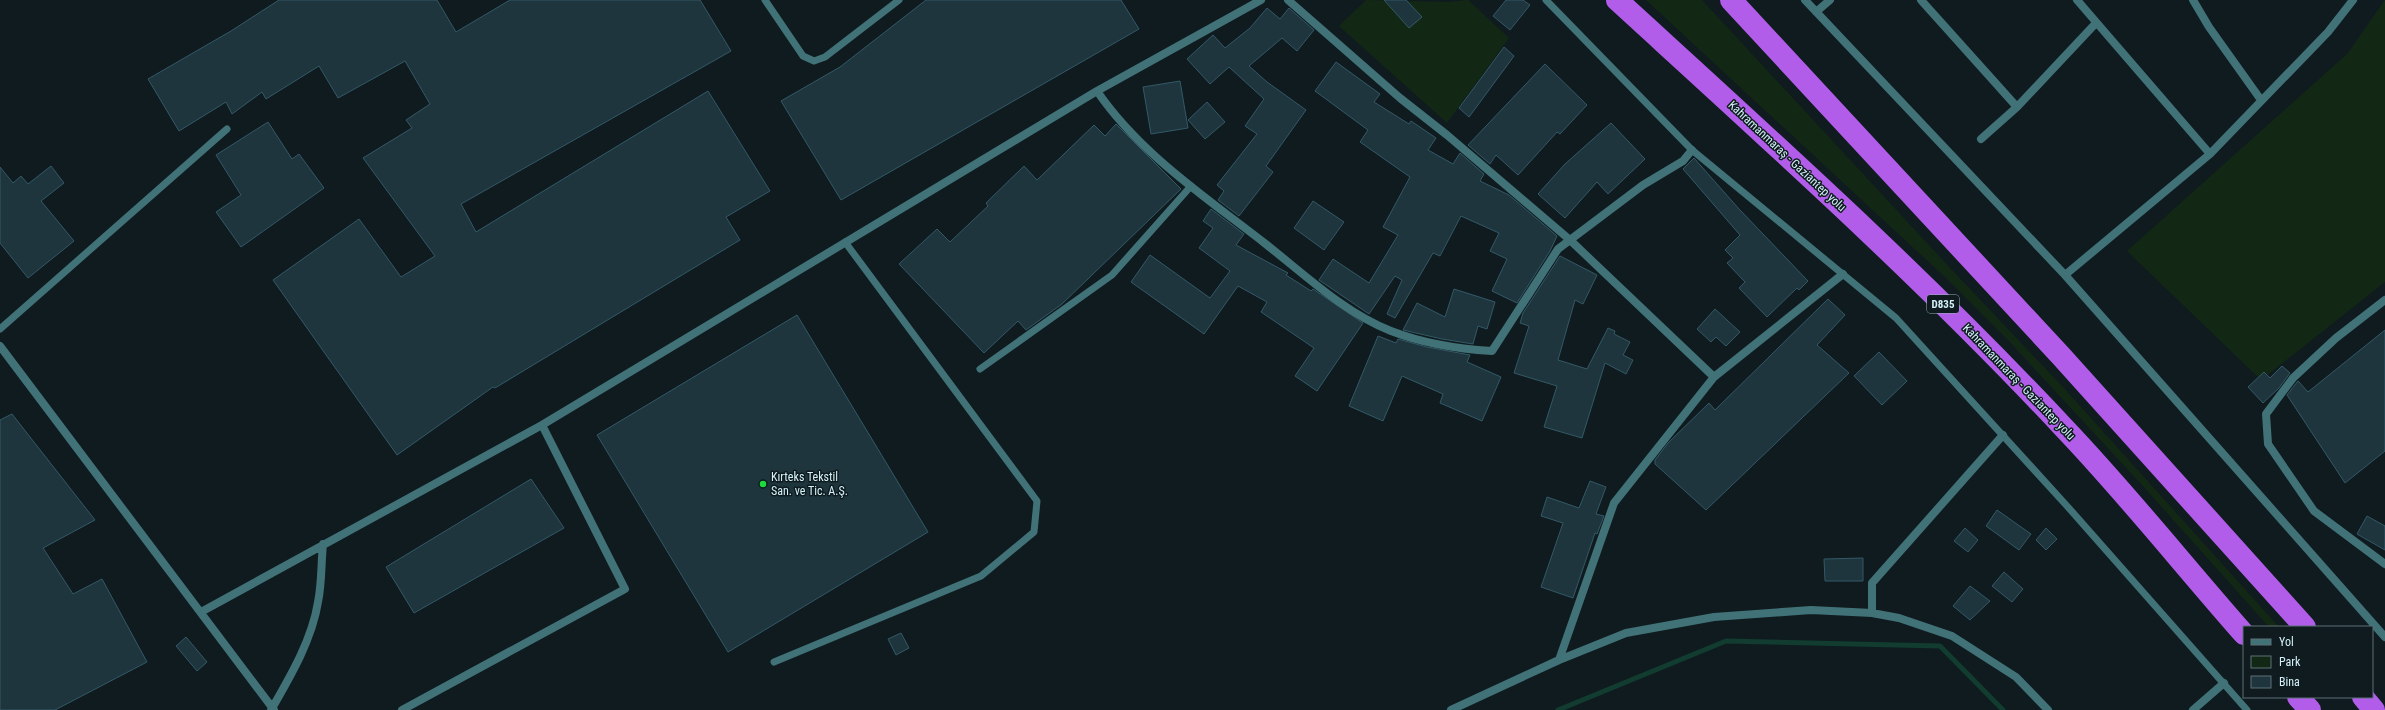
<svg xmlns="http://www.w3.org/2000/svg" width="2385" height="710" font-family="'Roboto Condensed',sans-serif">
  <rect width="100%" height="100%" fill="#0f1b1f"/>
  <path fill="#132814" d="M 1366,0 L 1448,2 L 1468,0 L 1509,38 L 1447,123 L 1339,26 Z
    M 1646,0 L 1702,0 L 1952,270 L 2063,387 L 2279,627 L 2269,627 L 2142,485 L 2005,337 L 1947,279 Z
    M 2385,0 L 2385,282 L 2261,380 L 2127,251 L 2347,54 Z"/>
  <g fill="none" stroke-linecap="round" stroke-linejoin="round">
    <path stroke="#113c2f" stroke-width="5" d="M 1558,710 L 1726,641 L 1940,646 L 2003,710"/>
  </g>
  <path fill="#1e353e" stroke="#335967" d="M 279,0 L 437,0 L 456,32 L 510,0 L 700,0 L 731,51 L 461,204 L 476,232 L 708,91 L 770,191 L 726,217 L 740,240 L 495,388 L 493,387 L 397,455 L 273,280 L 359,219 L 401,277 L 435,256 L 363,158 L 412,128 L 406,120 L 430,104 L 405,61 L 338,98 L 319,66 L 266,99 L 262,92 L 232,114 L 226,102 L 179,131 L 148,79 L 231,31 Z
    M 926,0 L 1121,0 L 1139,29 L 841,200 L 781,101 L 840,67 Z
    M 1384,0 L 1406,0 L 1422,17 L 1409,28 Z
    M 1506,0 L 1523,0 L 1530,5 L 1510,30 L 1493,16 Z
    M 1267,8 L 1280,19 L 1289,8 L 1314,30 L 1297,51 L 1282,38 L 1249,66 L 1267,82 L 1306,110 L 1266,166 L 1273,172 L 1239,216 L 1218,200 L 1224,191 L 1217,185 L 1257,134 L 1245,126 L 1264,99 L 1229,67 L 1210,84 L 1187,59 L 1213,35 L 1225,48 L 1250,28 Z
    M 1504,47 L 1514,56 L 1469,117 L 1459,108 Z
    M 1336,62 L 1380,94 L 1374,102 L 1409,124 L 1411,121 L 1436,138 L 1428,150 L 1453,164 L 1460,153 L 1484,174 L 1480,181 L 1509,195 L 1557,236 L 1550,251 L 1517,303 L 1492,291 L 1507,259 L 1490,251 L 1499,233 L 1461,216 L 1440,256 L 1433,253 L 1395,318 L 1387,314 L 1402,280 L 1395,276 L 1369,314 L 1319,280 L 1333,259 L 1369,283 L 1398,235 L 1383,227 L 1410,177 L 1360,142 L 1368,130 L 1315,91 Z
    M 1545,64 L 1587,105 L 1560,134 L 1557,132 L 1518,175 L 1496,155 L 1490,164 L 1468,145 Z
    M 1180,81 L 1188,128 L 1151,134 L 1143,87 Z
    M 1207,102 L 1225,122 L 1205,139 L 1188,120 Z
    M 268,122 L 292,159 L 299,154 L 324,188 L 241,247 L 216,212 L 241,195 L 216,155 Z
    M 1611,123 L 1645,159 L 1608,194 L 1597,182 L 1565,218 L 1538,194 L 1565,164 Z
    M 1116,124 L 1181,189 L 1062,304 L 1026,330 L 1018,321 L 984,353 L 899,264 L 937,229 L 950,242 L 988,206 L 986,203 L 1024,166 L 1037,180 L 1094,125 L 1105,136 Z
    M 1694,158 L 1739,209 L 1808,281 L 1799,290 L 1797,288 L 1767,317 L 1739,288 L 1745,282 L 1727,263 L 1733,258 L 1725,250 L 1740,235 L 1683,169 Z
    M 51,166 L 64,183 L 41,201 L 74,241 L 28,278 L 0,243 L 0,167 L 13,183 L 21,176 L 28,184 Z
    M 1313,201 L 1344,222 L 1324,250 L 1294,228 Z
    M 1211,209 L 1244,234 L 1236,245 L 1288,273 L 1286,275 L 1311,291 L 1313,289 L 1363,323 L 1317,391 L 1295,376 L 1314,348 L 1261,312 L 1267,302 L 1238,286 L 1204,334 L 1131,282 L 1150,255 L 1210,298 L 1230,271 L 1199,248 L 1213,228 L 1203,221 Z
    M 1560,256 L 1597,275 L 1583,304 L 1575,300 L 1558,360 L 1587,369 L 1608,328 L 1615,331 L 1614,334 L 1630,342 L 1623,355 L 1633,360 L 1626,374 L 1605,363 L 1582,438 L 1544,427 L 1557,386 L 1514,373 L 1529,326 L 1520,323 L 1523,313 Z
    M 1454,289 L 1495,302 L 1487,329 L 1478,326 L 1473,344 L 1442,339 L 1403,330 L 1417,303 L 1445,317 Z
    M 1828,299 L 1845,315 L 1817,345 L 1849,373 L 1706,510 L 1655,464 L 1655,460 L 1668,443 L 1709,403 L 1715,410 Z
    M 1715,309 L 1740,332 L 1726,346 L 1716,337 L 1711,342 L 1697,329 Z
    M 797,315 L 928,532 L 728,652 L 597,435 Z
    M 2385,330 L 2385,451 L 2345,483 L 2287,395 L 2298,381 L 2308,392 Z
    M 1378,336 L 1396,343 L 1398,339 L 1427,347 L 1470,355 L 1467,362 L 1501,377 L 1482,421 L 1440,403 L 1443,394 L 1402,376 L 1383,421 L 1349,406 Z
    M 1879,352 L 1907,381 L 1882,405 L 1854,376 Z
    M 2282,366 L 2290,373 L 2279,388 L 2263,403 L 2248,387 L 2264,372 L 2270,378 Z
    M 12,414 L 95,520 L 43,548 L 73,594 L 102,579 L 147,662 L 55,710 L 0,710 L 0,420 Z
    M 531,479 L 564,528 L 414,613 L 386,567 Z
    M 1590,481 L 1606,487 L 1596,514 L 1604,516 L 1597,534 L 1595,533 L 1573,598 L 1541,587 L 1563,523 L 1541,516 L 1547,497 L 1579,508 Z
    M 1997,510 L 2031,534 L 2019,550 L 1986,526 Z
    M 2367,516 L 2385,526 L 2385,550 L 2357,534 Z
    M 1965,528 L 1978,540 L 1968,552 L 1954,541 Z
    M 2046,528 L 2057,539 L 2046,550 L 2036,540 Z
    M 1863,558 L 1863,581 L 1825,581 L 1824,559 Z
    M 2004,572 L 2023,589 L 2012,602 L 1992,586 Z
    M 1970,586 L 1990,601 L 1970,620 L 1953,606 Z
    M 901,633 L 909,648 L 896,655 L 888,639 Z
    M 186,637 L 207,662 L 197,671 L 176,646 Z"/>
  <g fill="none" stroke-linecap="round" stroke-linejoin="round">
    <path stroke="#407278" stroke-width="7" d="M 765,0 L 803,56 L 814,61 L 825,57 L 899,0
      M 1546,0 L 1692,150 L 1896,318 L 2067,506 L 2247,710
      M 0,329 L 227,129
      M 980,369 L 1112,275 L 1191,186
      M 774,662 L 981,576 L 1034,532 L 1037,501 L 845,242"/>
    <path stroke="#407278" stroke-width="8" d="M 1288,0 L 1400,98 L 1447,135 L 1570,240 L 1714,377
      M 1805,0 L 2065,275 L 2385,637
      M 1921,0 L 2017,107
      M 2077,0 L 2210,154
      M 2193,0 L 2209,27 L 2261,100
      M 1816,12 L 1830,0
      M 1097,91 C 1140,154 1207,198 1267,245 C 1305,275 1345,313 1391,331 C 1422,343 1459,349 1492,351 L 1558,249 L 1643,185 L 1683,161 L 1692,150
      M 1981,139 L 2017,107 L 2096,23
      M 2065,275 L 2210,154 L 2328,32 L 2353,0
      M 2385,300 L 2336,338 L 2293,378 L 2266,414 L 2268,444 L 2314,511 L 2385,564
      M 0,346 L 274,710
      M 201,612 L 542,425 L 1097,91 L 1261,0
      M 1872,613 L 1872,583 L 2003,435
      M 1559,660 L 1614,503 L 1714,377 L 1843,274
      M 271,710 C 290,677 312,640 318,602 C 322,583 321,563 323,544
      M 402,710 L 625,589 L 542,425
      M 1451,710 L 1559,660 L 1626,633 L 1714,617 L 1811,610 L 1872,613 L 1899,618 L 1952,636 L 2016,677 L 2048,710
      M 2193,710 L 2224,683"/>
    <path stroke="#b15dea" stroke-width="22" d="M 1617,0 C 1769,139 1923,277 2064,428 C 2127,494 2184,566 2244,634
      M 1731,0 L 2061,356 L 2305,627
      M 2298,697 L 2310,710
      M 2363,697 L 2374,710"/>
  </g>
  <circle fill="#1cdc3d" stroke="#0f1b1f" stroke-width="1.5" cx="763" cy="484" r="4"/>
  <g text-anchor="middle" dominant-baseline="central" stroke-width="3" stroke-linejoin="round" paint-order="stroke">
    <rect fill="#0f1b1f" stroke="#98b2b8" stroke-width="1" x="1927" y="295" width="32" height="18" rx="3"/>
    <g font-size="11" font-weight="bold" fill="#d3f2f9">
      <text x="1943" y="304">D835</text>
    </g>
    <g font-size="12" fill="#d3f2f9" stroke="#0f1b1f">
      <text transform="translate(1787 156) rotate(43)">Kahramanmaraş - Gaziantep yolu</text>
      <text transform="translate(2019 382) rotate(46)">Kahramanmaraş - Gaziantep yolu</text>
    </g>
    <g font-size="12" fill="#d3f2f9" stroke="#0f1b1f" text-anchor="start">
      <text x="771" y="477">Kırteks Tekstil<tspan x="771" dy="14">San. ve Tic. A.Ş.</tspan></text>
    </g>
  </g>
  <rect x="2243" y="626" width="130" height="72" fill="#0f1b1f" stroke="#5d7176"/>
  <rect x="2251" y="639" width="20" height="6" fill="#407278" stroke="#5d7176"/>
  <text x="2279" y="646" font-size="12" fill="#d3f2f9">Yol</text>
  <rect x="2251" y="656" width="20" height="12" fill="#132814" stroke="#5d7176"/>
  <text x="2279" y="666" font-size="12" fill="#d3f2f9">Park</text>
  <rect x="2251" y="676" width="20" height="12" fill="#1e353e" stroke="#5d7176"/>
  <text x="2279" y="686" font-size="12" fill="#d3f2f9">Bina</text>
</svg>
